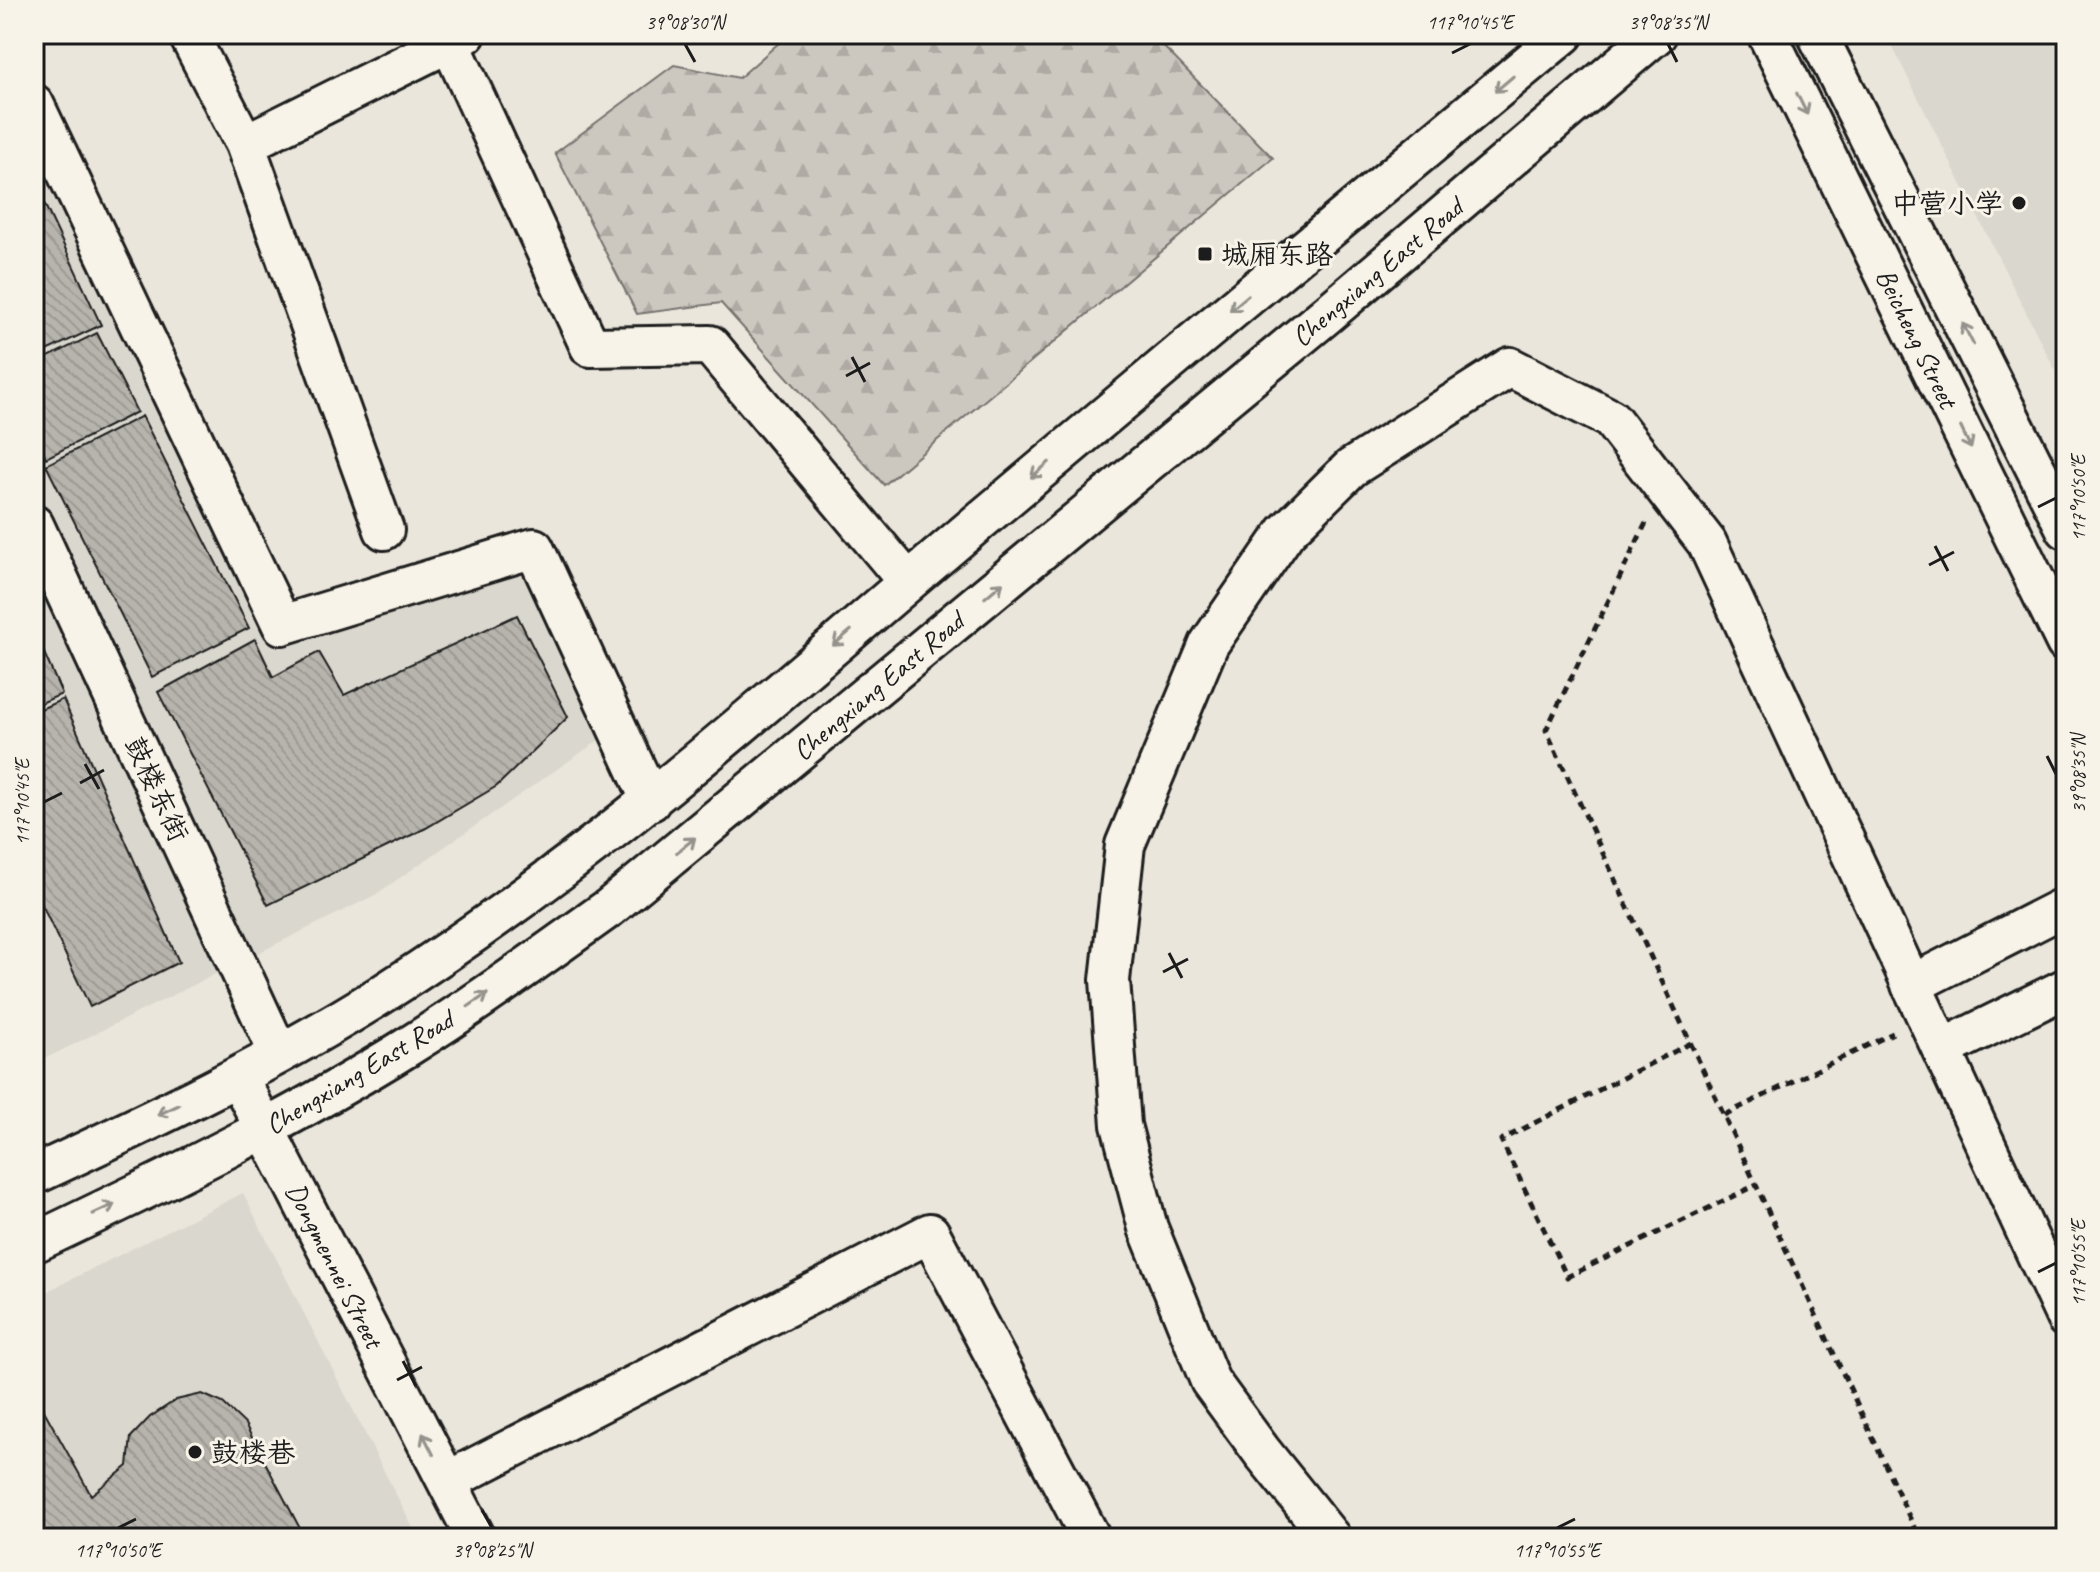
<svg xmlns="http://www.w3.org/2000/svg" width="2100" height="1572" font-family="Caveat,'LXGW WenKai TC',sans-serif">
  <defs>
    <pattern id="forest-firs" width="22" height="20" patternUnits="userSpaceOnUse" patternTransform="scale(2)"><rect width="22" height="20" fill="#ccc8c0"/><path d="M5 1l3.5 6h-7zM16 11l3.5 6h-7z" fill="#afaba4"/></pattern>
    <pattern id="building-back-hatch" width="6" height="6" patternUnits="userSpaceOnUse" patternTransform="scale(2)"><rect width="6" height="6" fill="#b6b4ac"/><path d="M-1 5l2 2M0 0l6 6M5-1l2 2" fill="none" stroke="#9c9a93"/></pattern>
  </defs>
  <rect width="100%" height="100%" fill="#eae6dc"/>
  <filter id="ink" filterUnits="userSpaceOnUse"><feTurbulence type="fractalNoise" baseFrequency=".0125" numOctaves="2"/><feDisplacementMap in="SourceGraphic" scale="16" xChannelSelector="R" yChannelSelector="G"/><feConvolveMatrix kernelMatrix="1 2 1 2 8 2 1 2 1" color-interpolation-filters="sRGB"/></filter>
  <g filter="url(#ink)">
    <path fill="#dad7ce" d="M 1894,34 L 2066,34 L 2066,364 L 2055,370 L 1890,42 Z
      M 34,135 L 274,643 L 530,562 L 602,738 L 375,895 L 34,1064 Z
      M 243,1193 L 418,1538 L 34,1538 L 34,1298 Z"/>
    <path fill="url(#forest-firs)" stroke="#74726e" stroke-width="2" d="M 789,34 L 1151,34 L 1273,158 L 884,485 L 721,303 L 637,314 L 555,153 L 674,65 L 739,78 Z"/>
    <path fill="url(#building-back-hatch)" stroke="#1c1c1c" stroke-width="2" d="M 36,186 L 101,325 L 34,357 L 34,187 Z
      M 97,333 L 137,412 L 46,458 L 34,434 L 34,364 Z
      M 142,416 L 249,628 L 152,677 L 46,465 Z
      M 517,615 L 568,717 L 497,786 L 426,828 L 268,905 L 158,692 L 255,639 L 273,677 L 319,652 L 344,695 Z
      M 34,630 L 62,694 L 34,706 Z
      M 63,699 L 179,962 L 90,1007 L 34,888 L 34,712 Z
      M 202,1394 L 223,1403 L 245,1424 L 305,1538 L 34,1538 L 34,1397 L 36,1396 L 91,1495 L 128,1466 L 131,1437 L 150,1417 L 176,1400 Z"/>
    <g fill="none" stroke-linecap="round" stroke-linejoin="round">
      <defs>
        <path id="minor" d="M 188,34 L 245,144 L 384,530
          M 446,34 L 590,347 L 710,345 L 908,582
          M 1767,34 L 2066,643
          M 1817,34 L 2066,529
          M 34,104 L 282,625 L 534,548 L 651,801
          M 245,144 L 466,34
          M 34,525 L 279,1054
          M 1911,985 L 2066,906
          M 1942,1049 L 2066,988
          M 238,1077 L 476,1538
          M 34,1175 C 153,1120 273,1063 384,993 C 599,857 786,685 980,521 C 1174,358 1369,195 1564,34
          M 34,1243 C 162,1182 289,1121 409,1046 C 478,1003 543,955 609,908 L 1325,316 L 1657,34
          M 448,1481 L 930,1233 L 1091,1538
          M 1331,1538 L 1262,1452 L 1210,1381 L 1148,1228 L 1121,1125 L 1110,980 L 1125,845 L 1209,644 L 1286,532 L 1351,468 L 1510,367 L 1611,419 L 1707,543 L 2066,1318"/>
      </defs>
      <use href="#minor" stroke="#1c1c1c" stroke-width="44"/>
      <path stroke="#1c1c1c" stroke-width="5" stroke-dasharray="8 6" stroke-linecap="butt" d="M 1646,523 L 1546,730 L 1919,1538
        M 1691,1043 L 1501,1140 L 1567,1277 L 1756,1185
        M 1724,1115 L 1893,1033"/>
      <use href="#minor" stroke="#f7f3e8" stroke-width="38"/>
    </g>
    <defs><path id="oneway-shaft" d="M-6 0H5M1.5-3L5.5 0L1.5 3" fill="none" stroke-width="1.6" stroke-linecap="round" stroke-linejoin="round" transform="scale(2)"/></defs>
    <g stroke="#94928c">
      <use href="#oneway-shaft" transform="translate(1504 84) rotate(140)"/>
      <use href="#oneway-shaft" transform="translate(1802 104) rotate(64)"/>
      <use href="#oneway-shaft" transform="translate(1239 303) rotate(140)"/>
      <use href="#oneway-shaft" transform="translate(1968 334) rotate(-117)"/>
      <use href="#oneway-shaft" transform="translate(1966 438) rotate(64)"/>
      <use href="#oneway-shaft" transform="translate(1040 470) rotate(140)"/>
      <use href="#oneway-shaft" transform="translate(994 590) rotate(-40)"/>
      <use href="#oneway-shaft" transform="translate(842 638) rotate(140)"/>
      <use href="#oneway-shaft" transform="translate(686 845) rotate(-39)"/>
      <use href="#oneway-shaft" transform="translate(478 1000) rotate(-34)"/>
      <use href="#oneway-shaft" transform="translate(168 1110) rotate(155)"/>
      <use href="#oneway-shaft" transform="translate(104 1209) rotate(-25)"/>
      <use href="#oneway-shaft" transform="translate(428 1444) rotate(-117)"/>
    </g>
  </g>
  <path fill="none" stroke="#1c1c1c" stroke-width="3" d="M 685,44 L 695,62M 1668,44 L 1677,62M 1452,53 L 1470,44M 852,357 L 865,382M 846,376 L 870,363M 2038,507 L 2056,498M 1935,546 L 1948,571M 1929,565 L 1954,552M 2047,756 L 2056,774M 85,764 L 99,789M 80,783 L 104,770M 44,802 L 62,793M 1169,953 L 1182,978M 1163,972 L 1188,959M 2038,1272 L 2056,1263M 403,1361 L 416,1386M 397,1380 L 422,1367M 482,1510 L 492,1528M 118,1528 L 136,1519M 1557,1528 L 1575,1519"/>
  <g fill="#1c1c1c" stroke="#f7f3e8" stroke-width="3">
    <circle cx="2019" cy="203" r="8"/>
    <rect x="1197" y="246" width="16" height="16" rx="4"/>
    <circle cx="195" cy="1452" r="8"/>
  </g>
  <g text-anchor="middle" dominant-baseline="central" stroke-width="6" stroke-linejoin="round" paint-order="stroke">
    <g font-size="28" fill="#1c1c1c" stroke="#f7f3e8" text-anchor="start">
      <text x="2003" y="203" text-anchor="end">中营小学</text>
      <text x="1221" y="254">城厢东路</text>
      <text x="211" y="1452">鼓楼巷</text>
    </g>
    <g font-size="28" fill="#1c1c1c" stroke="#f7f3e8">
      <text transform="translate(1377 272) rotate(-40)">Chengxiang East Road</text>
      <text transform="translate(1917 338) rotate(64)">Beicheng Street</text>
      <text transform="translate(878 686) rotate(-40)">Chengxiang East Road</text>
      <text transform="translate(157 789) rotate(65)">鼓楼东街</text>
      <text transform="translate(359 1072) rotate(-31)">Chengxiang East Road</text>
      <text transform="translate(335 1265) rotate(63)">Dongmennei Street</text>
    </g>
  </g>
  <rect width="2100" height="1572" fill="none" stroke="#f7f3e8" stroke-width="88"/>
  <rect x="44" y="44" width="2012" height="1484" fill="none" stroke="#1c1c1c" stroke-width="3"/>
  <g font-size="20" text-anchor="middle" fill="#1c1c1c">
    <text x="685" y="29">39°08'30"N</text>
    <text x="1470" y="29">117°10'45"E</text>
    <text x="1668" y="29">39°08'35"N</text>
    <text transform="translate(2078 498) rotate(-90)" y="7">117°10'50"E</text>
    <text transform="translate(2078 774) rotate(-90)" y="7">39°08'35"N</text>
    <text transform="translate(22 802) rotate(-90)" y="7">117°10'45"E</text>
    <text transform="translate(2078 1263) rotate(-90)" y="7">117°10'55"E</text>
    <text x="118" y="1557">117°10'50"E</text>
    <text x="492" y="1557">39°08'25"N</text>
    <text x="1557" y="1557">117°10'55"E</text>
  </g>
</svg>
